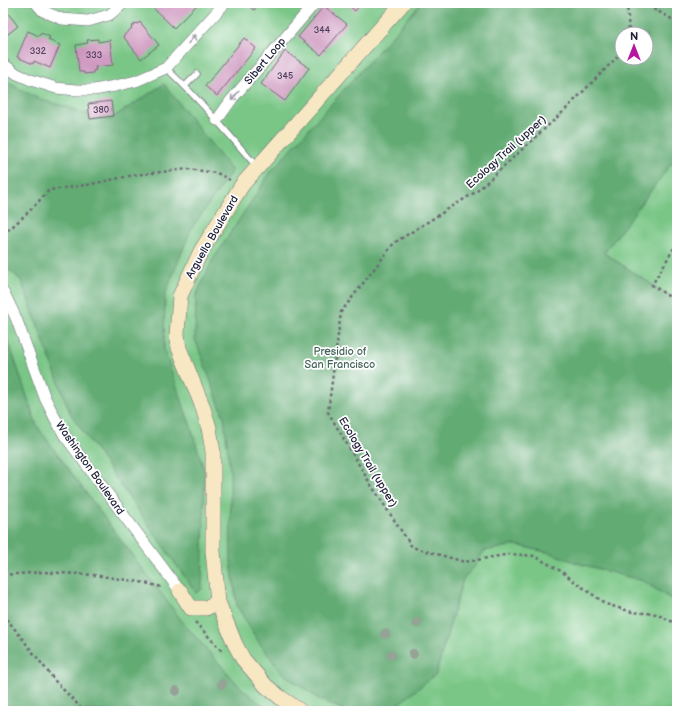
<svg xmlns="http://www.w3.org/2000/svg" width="680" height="714" font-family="'Balsamiq Sans',sans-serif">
  <rect width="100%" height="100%" fill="#fff"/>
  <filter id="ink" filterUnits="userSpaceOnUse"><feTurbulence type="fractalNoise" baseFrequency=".025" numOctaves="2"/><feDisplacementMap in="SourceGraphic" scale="8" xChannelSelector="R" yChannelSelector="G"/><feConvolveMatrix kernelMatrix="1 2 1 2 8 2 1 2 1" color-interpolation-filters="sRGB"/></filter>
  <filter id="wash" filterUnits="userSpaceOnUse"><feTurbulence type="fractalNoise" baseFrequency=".012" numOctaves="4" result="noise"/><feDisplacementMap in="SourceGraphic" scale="16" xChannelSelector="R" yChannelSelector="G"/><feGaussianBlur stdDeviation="0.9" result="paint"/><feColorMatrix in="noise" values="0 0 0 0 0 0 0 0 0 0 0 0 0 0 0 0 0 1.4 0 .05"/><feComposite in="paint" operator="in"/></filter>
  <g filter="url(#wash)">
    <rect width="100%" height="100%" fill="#f5f0df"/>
    <path fill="#79c686" stroke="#4e7460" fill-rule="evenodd" d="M 3,3 L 677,3 L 677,711 L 3,711 ZM 622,34 L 646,34 L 646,58 L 622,58 Z"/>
    <path fill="#62ab73" stroke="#426657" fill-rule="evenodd" d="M 421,3 L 677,3 L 677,156 L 604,253 L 677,301 L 677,603 L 643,581 L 577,563 L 551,553 L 515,545 L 484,551 L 475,566 L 463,579 L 436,674 L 390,711 L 346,711 L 319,699 L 282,673 L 258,641 L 237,606 L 231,561 L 230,472 L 224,417 L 195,339 L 196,295 L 212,261 L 270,173 ZM 622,34 L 646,34 L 646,58 L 622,58 Z
      M 3,80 L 37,98 L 109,120 L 164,84 L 232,171 L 191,229 L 165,295 L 164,350 L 191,427 L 205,474 L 202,589 L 196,593 L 70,413 L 21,280 L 3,265 Z
      M 3,325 L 37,426 L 111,527 L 185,625 L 241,688 L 270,711 L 3,711 Z"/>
    <g id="blocks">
      <path fill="#cd95be" d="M 158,3 L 199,3 L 174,28 L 153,8 Z
        M 245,3 L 260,3 L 254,10 Z
        M 346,3 L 362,3 L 355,11 Z
        M 324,6 L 347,24 L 321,55 L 298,37 Z
        M 3,7 L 18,26 L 3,38 Z
        M 140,22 L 159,45 L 141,59 L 123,36 L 132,28 L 131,27 L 136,23 L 137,24 Z
        M 28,31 L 39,36 L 41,33 L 50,37 L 48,40 L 60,45 L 50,68 L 34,61 L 33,64 L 17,57 Z
        M 244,38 L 256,48 L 217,96 L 205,86 Z
        M 98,39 L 98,42 L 110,40 L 113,65 L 95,67 L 96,70 L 93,71 L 93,73 L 84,74 L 84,72 L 79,72 L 76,45 L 88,43 L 87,40 Z
        M 285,51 L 309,68 L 285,101 L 261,84 Z
        M 111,101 L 113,116 L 90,119 L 88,104 Z"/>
    </g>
  </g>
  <g filter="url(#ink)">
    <use href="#blocks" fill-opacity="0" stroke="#6c6a74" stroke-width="1"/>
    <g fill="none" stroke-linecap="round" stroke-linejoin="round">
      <defs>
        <path id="lane" d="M 166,68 C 199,99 228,133 257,167
          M 185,86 L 197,74"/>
        <path id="street" d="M 36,3 L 43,11 L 62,19 L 88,21 L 109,15 L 124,3
          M 3,64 L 17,74 L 31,80 L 56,88 L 76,90 L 94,90 L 115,86 L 136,81 L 166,68 L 225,3
          M 217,120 L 232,99 L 315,3
          M 3,292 L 6,297 L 16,318 L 45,398 L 55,418 L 65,436 L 180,591"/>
        <path id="secondary" d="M 180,591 L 191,608 L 206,608 L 218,602
          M 300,711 L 281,698 L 266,686 L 243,659 L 235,644 L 218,602 L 213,551 L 213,452 L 209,428 L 202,405 L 179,348 L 177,334 L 180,296 L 201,251 L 242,185 L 403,3"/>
      </defs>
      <use href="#lane" stroke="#6c6a74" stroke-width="7"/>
      <use href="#street" stroke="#6c6a74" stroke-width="12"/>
      <use href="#secondary" stroke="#6c6a74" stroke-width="16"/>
      <path stroke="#6c6a74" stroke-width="2.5" stroke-dasharray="3 3" stroke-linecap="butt" d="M 627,3 L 629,34
        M 643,3 L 677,22
        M 622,52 L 565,110 L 477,191 L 394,243 L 341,312 L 328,412 L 371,485 L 412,547 L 465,562 L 510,554 L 534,556 L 561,571 L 575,582 L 606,604 L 632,612 L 656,614 L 677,624
        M 3,234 C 20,221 35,206 49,190 L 87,185 L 134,175 L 188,169 L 217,173 L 230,180
        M 677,243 L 652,285 L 677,302
        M 3,575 L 43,572 L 94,575 L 140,582 L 162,587
        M 3,614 L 56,682 L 84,711
        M 195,622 L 222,651"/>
      <use href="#lane" stroke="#fff" stroke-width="5.5"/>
      <use href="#street" stroke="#fff" stroke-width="11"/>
      <use href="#secondary" stroke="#f7e8c3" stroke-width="15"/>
    </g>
    <g fill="#94a395">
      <circle cx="417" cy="623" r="5"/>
      <circle cx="385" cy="634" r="5"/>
      <circle cx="413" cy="654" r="5"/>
      <circle cx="391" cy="655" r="5"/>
      <circle cx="222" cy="684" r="5"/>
      <circle cx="176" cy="691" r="5"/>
    </g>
    <defs><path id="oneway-shaft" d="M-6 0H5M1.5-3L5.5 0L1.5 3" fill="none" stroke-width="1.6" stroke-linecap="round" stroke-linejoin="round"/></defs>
    <g stroke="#9c9ca7">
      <use href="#oneway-shaft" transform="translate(192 39) rotate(-48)"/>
      <use href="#oneway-shaft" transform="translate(235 96) rotate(129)"/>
    </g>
  </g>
  <g text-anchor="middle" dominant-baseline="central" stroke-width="3.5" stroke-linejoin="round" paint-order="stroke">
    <g font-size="9" fill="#4d3f5c">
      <text x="322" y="30">344</text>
      <text x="38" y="51">332</text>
      <text x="94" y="55">333</text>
      <text x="285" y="76">345</text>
      <text x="101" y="110">380</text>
    </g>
    <g font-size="11" fill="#22223b" stroke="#fff">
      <text transform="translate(265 61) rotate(-50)">Sibert Loop</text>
      <text transform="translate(506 152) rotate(-42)">Ecology Trail (upper)</text>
      <text transform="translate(212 237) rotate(-60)">Arguello Boulevard</text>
      <text transform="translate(368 462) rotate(59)">Ecology Trail (upper)</text>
      <text transform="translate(90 468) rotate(55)">Washington Boulevard</text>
    </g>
    <g font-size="11" fill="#456459" stroke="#fff">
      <text x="340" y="351">Presidio of<tspan x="340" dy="13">San Francisco</tspan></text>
    </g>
  </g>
  <rect width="680" height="714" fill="none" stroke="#fff" stroke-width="16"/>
  <g transform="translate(634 46)"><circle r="19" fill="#ffffff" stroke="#a7a7b1"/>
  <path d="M0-3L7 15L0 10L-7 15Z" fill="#b5179e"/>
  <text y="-6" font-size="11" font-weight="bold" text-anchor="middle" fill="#22223b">N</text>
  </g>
</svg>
